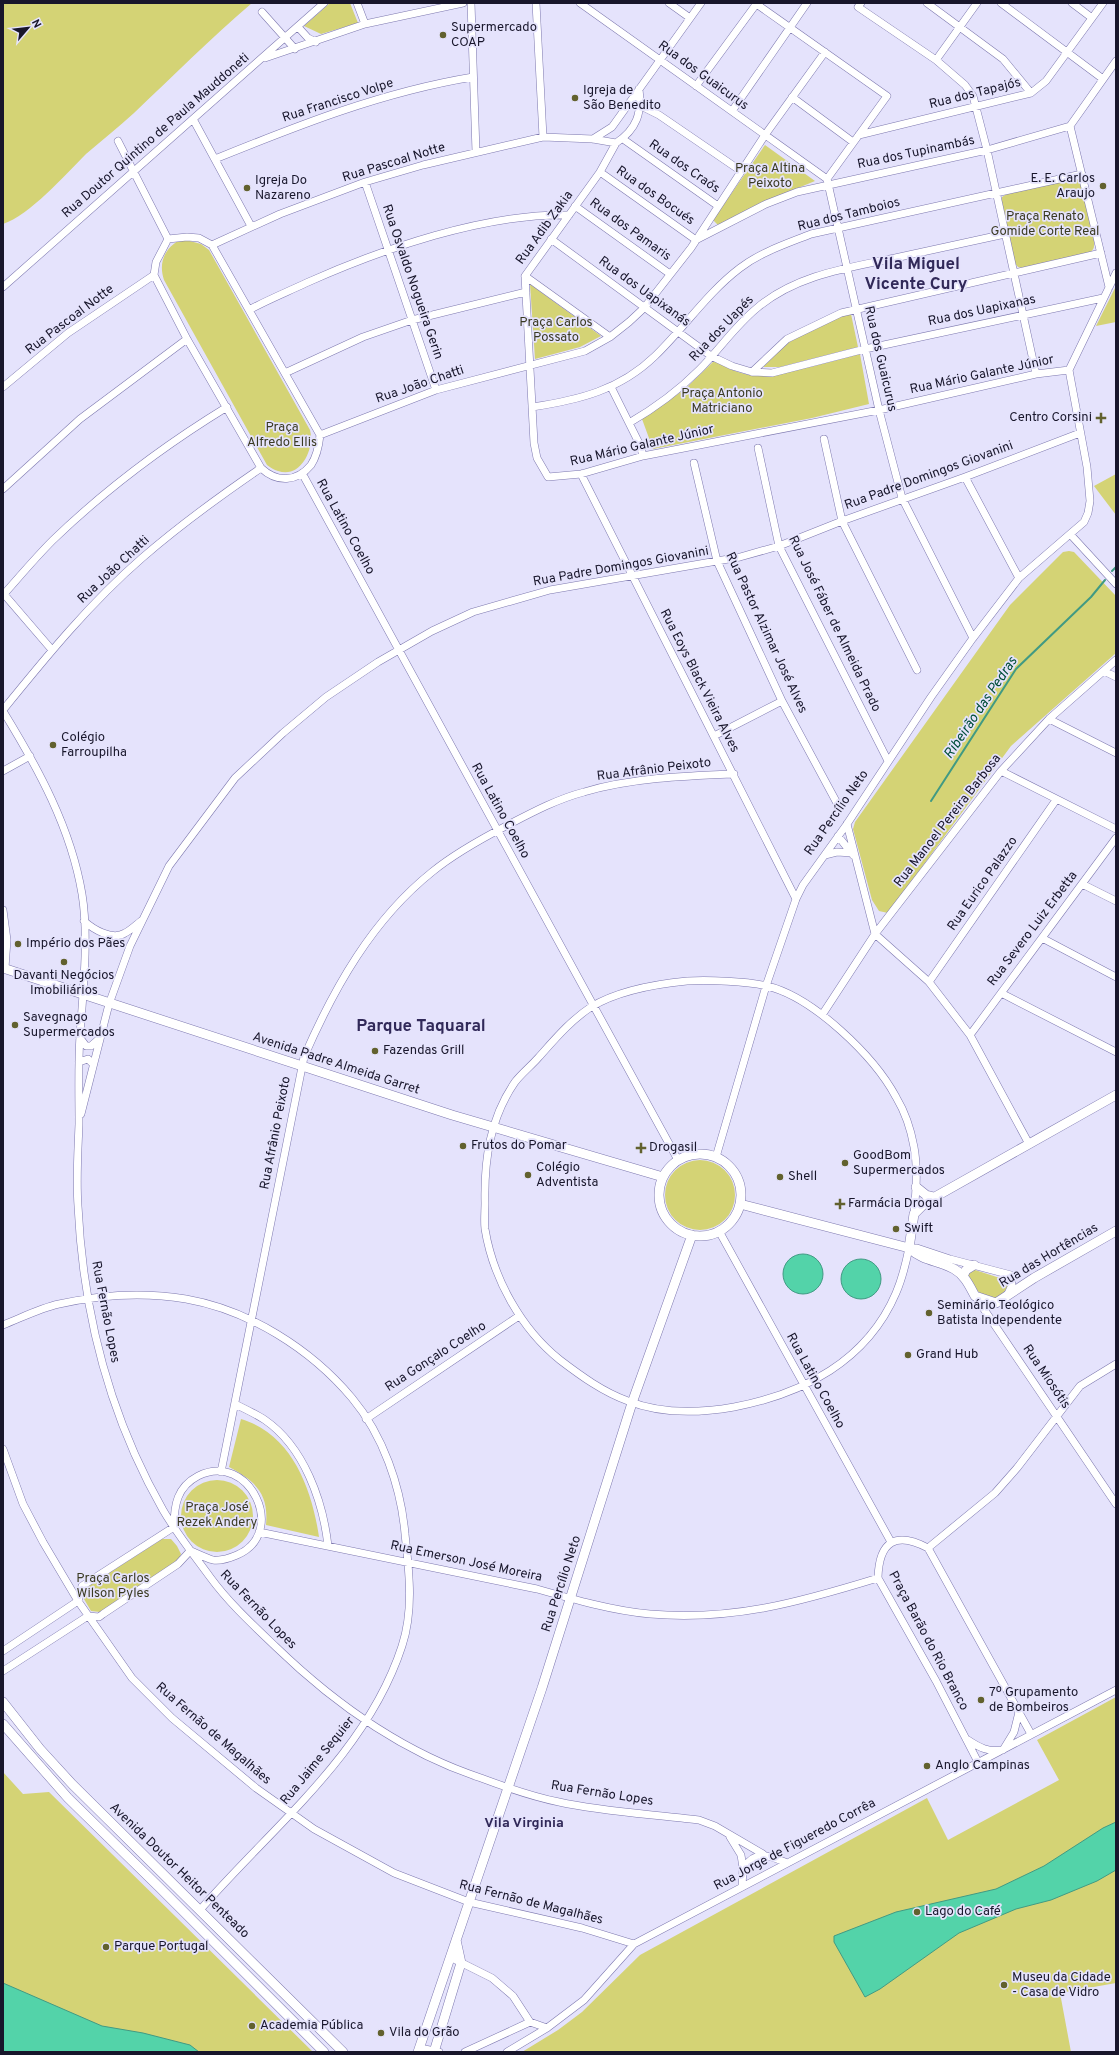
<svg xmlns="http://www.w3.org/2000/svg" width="1119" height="2055" font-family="Overpass,sans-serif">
  <rect width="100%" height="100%" fill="#e5e3fc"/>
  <path fill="#d4d375" d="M 3,3 L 252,3 C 211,38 173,76 134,113 C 119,127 102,140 86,154 C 66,174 29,216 3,224 Z
    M 330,3 L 350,3 L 358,23 L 321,34 L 304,26 Z
    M 765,145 L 815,181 L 752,207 L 719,226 L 713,220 Z
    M 1075,179 L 1080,180 C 1083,192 1096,236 1094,246 C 1094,250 1090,253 1086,255 L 1026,269 L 1018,267 L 1013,261 L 1001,203 L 1002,197 L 1010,192 Z
    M 182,239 L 201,244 L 209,250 L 310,430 C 315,448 301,479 278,471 C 274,470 270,467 267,465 L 164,280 C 158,262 165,247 182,239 Z
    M 530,284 L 601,336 L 580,347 L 535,359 Z
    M 1116,286 L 1116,322 L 1096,326 Z
    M 851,314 L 858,347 L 780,367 L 763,367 L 792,338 L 838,316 Z
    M 860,354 L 869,404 L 812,418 L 653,449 L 642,419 L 685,389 L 714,361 C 725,366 738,374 751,375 C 779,378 831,361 860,354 Z
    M 1116,474 L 1116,515 L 1094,486 Z
    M 1069,551 L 1074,552 L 1116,596 L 1116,653 L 1011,746 L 888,913 L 879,911 L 872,900 L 853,829 L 855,822 L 1010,605 L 1063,552 Z
    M665 1195a35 35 0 1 1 70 0a35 35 0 1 1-70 0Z
    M 972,1269 L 1006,1280 L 1008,1285 C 996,1313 973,1292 967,1273 Z
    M 241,1419 C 292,1434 312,1489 319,1537 L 266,1525 C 269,1493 255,1481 229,1467 Z
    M181 1516a36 36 0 1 1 72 0a36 36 0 1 1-72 0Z
    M 162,1539 L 171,1539 L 177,1546 L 181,1554 L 177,1563 L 100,1612 L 91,1611 L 84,1599 L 84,1589 Z
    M 1116,1697 L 1116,1983 L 1060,1993 L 1071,2052 L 522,2052 L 558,2030 L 582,2012 L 640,1955 L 927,1798 L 948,1840 L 1059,1780 L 1037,1740 Z
    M 3,1772 L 23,1794 L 49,1792 L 313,2052 L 3,2052 Z"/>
  <path fill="#53d3a9" stroke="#419a83" d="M783 1274a20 20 0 1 1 40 0a20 20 0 1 1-40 0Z
    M841 1279a20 20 0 1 1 40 0a20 20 0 1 1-40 0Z
    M 1116,1822 L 1116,1870 L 1097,1881 L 1051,1900 L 1016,1909 L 959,1933 L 880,1989 L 865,1997 L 834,1942 L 834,1936 L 896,1912 L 996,1889 L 1044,1866 L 1103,1828 Z
    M 3,1983 L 102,2026 L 143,2033 L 190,2045 L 199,2052 L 3,2052 Z"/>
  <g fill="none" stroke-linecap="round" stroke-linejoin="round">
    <path stroke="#419a83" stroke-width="2" d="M 1112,571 L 1116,567
      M 931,801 L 1016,669 L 1091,597 L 1105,580"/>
    <defs>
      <path id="minor" d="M 357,3 L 365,24
        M 471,3 L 476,152
        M 536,3 L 543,137
        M 580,3 L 827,179 L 879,410 L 902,498 L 973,638
        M 669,3 L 690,18
        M 755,3 L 887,96 L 827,179
        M 861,3 L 858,7 L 936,60 L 965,85 L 973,96 L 987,150 L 1036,374
        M 927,3 L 1003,59 L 1031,93
        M 1001,3 L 1103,79
        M 1072,3 L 1092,18
        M 262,12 L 295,49
        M 298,27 L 308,38 L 316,42
        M 265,58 L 365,24 L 463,3
        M 936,60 L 977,3
        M 696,86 L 757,3
        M 792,97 L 853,142
        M 641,106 L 659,115 L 741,171
        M 732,111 L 807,3
        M 193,119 L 251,226
        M 1070,126 L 1109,287
        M 859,135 L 1031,93 L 1046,81 L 1103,3
        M 593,139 L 612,127 L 701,3
        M 623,139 L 718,206
        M 118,141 L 168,239
        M 616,143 L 600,172 L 525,276 L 534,443 L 537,458 L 548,477 L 581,474 L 643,456 L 879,410 L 1036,374 L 1069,370
        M 215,159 C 299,125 382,92 473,77
        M 600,172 L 696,240
        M 365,182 L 436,390
        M 575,206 L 670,274
        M 187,237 L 199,238 L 212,245 L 320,435 C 319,445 317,456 311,465 C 297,482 277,483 261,468 L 187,339 L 154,275 L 156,262 L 168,239 Z
        M 551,239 L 711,356 L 732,366 L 752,372 L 772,373 L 865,349 L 1103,298
        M 696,240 L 766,204 L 797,192 L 987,150 L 1070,126 L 1116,61
        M 212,245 L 280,214 L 365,182 L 423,165 L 543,137 L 593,139 L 616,143 C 637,129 642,113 639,89
        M 525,276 L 610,337
        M 3,287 L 324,3
        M 249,310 C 267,300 287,292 306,283 C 382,249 485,213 569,215
        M 752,372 L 787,339 L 841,313 L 1101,253
        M 285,373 L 363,337 L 412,320 L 526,292
        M 3,387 L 68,333 L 154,275
        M 611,387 L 640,445 L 643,456
        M 532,407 C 579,400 620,390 655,356 C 685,327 707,293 740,268 C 761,252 786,244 811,234 L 1082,174
        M 629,423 C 655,408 678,391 699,370 C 719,350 735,326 757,308 C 796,275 847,268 895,258 C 932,250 969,242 1005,234
        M 320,435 L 436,390 L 585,351 L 610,337 L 629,322 L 644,308 L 691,248 L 765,135 L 825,52
        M 824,439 L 842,521 L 917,670
        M 758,448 L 779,546 L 888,761
        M 694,463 L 717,561 L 782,701 L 838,805
        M 302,473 L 678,1160
        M 581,474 L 796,899
        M 965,477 L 1019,578
        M 3,489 L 80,419 L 187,339
        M 1070,534 L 1116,584
        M 3,593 L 52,650
        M 4,594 C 20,576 36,557 53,540 C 106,489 165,445 227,407
        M 1104,671 L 1116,677
        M 3,710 C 46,657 90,603 142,558 C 180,525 220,496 261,468
        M 3,711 C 38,768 71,828 82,894 C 89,936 83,992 80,1035 C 78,1065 79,1094 79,1124 C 78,1151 76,1178 78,1206 C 83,1312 110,1417 163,1510 C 177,1534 194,1555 210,1577 C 229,1603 253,1625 276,1647 C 335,1704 402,1752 481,1778 C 505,1787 534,1797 559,1802 C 604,1812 652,1814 699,1820 L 715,1826 L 763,1854
        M 1049,719 L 1116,753
        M 714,736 L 782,701
        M 3,771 L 30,756
        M 1001,771 L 1116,829
        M 847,824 L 875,934 L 929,982 L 970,1035 L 1029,1144
        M 838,836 L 853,855
        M 825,855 L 837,852 L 852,853
        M 1082,884 L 1116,901
        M 3,910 L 7,940 L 5,968
        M 84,921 C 93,929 112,941 125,933 C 131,930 136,925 141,921
        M 1042,938 L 1116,977
        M 929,982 L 1056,800
        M 1001,993 L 1116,1052
        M 822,1015 L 875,934 L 1001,771 L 1049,719 L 1116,660
        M 970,1035 L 1116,838
        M 80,1038 L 86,1046 L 91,1046 L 99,1039
        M 79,1062 L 88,1059 L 93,1064
        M 81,1114 L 109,1004 L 130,946 L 169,866 L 235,778 L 283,733 L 326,697 L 378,662 L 432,631 L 473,612 L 550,590 L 740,557 L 779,546 L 842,521 L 965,477 L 1080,433
        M 716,1157 L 766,986 L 796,899 L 803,885 L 847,824 L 931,697 L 973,638 L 1019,578 L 1070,534 L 1084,522 L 1088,513 L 1090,501 L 1087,467 L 1069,370 L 1116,273
        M 914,1214 C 916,1192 918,1169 914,1147 C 911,1130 905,1112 896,1097 C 874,1056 813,997 767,986 C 747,981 708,980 687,981 C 656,984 619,990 591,1007 C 570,1021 555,1039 538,1058 C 531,1066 522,1073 515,1082 C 490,1118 484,1160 485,1203 C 485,1211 484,1221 485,1229 C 493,1278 521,1329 560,1360 C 581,1376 603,1392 628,1401 C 661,1414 700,1413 734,1407 C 803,1394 867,1361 896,1293 C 902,1279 906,1263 909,1248 L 917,1248 L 950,1259 L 1011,1275 L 1012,1285 L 1007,1296
        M 719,1231 L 891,1542
        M 975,1296 L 1116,1504
        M 3,1325 C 21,1318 40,1308 59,1304 C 99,1295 145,1292 186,1299 C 249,1310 311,1349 352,1398 C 383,1435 401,1487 405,1534 C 409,1571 414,1610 402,1646 C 367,1754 272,1827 200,1910
        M 235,1404 C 245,1409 256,1414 265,1420 C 304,1447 323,1501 328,1546
        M 366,1419 L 519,1316
        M 3,1449 L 23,1504 L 43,1542 L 78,1601 L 132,1678 L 172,1718 L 256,1788 L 314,1829 L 394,1873 L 469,1902 L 582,1928 L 634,1944
        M 221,1472 L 304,1057 C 334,988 372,920 432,872 C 454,854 481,839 506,826 C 531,813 557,799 584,792 C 631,778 684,776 734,774
        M 259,1532 L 537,1589 C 572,1599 614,1611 650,1614 C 733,1621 800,1602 878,1578
        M 928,1548 L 995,1493 L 1017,1468 L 1080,1386 L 1116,1364
        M 3,1651 L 78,1601 L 82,1586 L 174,1527 C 174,1505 177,1487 198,1476 C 249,1450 289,1533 237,1555 C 230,1558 221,1561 213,1560 C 206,1558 198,1554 191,1551
        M 3,1671 L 88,1616 L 99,1617 L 103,1614 L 178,1564 L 190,1551
        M 968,1740 C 980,1748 988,1752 1003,1750 L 1014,1732 L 1019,1712
        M 979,1764 L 936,1681 L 878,1578 C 879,1541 896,1531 928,1548 L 1031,1734
        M 730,1837 L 741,1855 L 743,1868
        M 742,1887 L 743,1868 C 757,1849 768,1855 787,1863
        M 450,1957 L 492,1978 L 513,1996 L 530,2022 L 547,2028
        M 420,2048 L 439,2052
        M 465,2052 L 530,2022
        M 507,2052 L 547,2028 L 584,2000 L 634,1944 L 1116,1690"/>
      <path id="major" d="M 3,968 L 452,1115 L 663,1177
        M659 1195a41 41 0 1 1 82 0a41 41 0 1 1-82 0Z
        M 916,1187 L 926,1195 L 934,1197
        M 740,1204 L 909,1248 C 924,1262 938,1260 954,1269 C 965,1275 970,1287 975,1296 L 996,1303 L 1034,1278 L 1116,1231
        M 909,1248 L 914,1214 L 926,1202 L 1116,1095
        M 963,1276 L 966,1270 L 974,1265
        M 3,1702 L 40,1749 L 72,1784 L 343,2052
        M 3,1724 L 68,1798 L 160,1888 L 324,2052
        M 418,2052 L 542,1688 L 632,1403 L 692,1235
        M 434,2052 L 461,1963 L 456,1940"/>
    </defs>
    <use href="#minor" stroke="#7d78af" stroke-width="8"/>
    <use href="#major" stroke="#7d78af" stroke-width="10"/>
    <use href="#minor" stroke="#fff" stroke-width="7"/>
    <use href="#major" stroke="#fff" stroke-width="9"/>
  </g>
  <g fill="#62612e" stroke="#e5e3fc" stroke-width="1.5">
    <circle cx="443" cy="35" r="4"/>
    <circle cx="575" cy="98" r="4"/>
    <circle cx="1103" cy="186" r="4"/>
    <circle cx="247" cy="188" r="4"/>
    <path d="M1099 412h4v4h4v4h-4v4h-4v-4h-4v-4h4z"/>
    <circle cx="53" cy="745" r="4"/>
    <circle cx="18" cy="944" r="4"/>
    <circle cx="64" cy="962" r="4"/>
    <circle cx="15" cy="1025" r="4"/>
    <circle cx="375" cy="1051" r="4"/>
    <circle cx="463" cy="1146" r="4"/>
    <path d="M639 1142h4v4h4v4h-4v4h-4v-4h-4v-4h4z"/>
    <circle cx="845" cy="1163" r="4"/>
    <circle cx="528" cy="1175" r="4"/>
    <circle cx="780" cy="1177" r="4"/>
    <path d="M838 1198h4v4h4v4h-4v4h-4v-4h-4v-4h4z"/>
    <circle cx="896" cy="1229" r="4"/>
    <circle cx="929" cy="1313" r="4"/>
    <circle cx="908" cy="1355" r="4"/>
    <circle cx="981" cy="1700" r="4"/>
    <circle cx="927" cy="1766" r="4"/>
    <circle cx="917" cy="1912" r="4"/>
    <circle cx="106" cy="1947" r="4"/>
    <circle cx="1004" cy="1985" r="4"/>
    <circle cx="252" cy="2026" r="4"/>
    <circle cx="381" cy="2033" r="4"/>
  </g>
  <g text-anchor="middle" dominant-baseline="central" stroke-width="3.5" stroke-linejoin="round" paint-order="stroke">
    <g font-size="13" fill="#18162b" stroke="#e5e3fc" text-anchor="start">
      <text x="451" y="28">Supermercado<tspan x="451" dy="15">COAP</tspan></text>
      <text x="583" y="91">Igreja de<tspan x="583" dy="15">São Benedito</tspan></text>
      <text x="1095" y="179" text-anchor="end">E. E. Carlos<tspan x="1095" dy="15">Araujo</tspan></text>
      <text x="255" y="181">Igreja Do<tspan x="255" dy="15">Nazareno</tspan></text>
      <text x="1092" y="418" text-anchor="end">Centro Corsini</text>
      <text x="61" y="738">Colégio<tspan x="61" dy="15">Farroupilha</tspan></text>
      <text x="26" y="944">Império dos Pães</text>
      <text x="64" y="976" text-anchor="middle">Davanti Negócios<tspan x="64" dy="15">Imobiliários</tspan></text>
      <text x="23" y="1018">Savegnago<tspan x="23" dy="15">Supermercados</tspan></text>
      <text x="383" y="1051">Fazendas Grill</text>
      <text x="471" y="1146">Frutos do Pomar</text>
      <text x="649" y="1148">Drogasil</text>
      <text x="853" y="1156">GoodBom<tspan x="853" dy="15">Supermercados</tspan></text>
      <text x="536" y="1168">Colégio<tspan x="536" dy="15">Adventista</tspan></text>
      <text x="788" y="1177">Shell</text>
      <text x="848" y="1204">Farmácia Drogal</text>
      <text x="904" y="1229">Swift</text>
      <text x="937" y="1306">Seminário Teológico<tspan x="937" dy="15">Batista Independente</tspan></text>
      <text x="916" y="1355">Grand Hub</text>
      <text x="989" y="1693">7º Grupamento<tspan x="989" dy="15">de Bombeiros</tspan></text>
      <text x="935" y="1766">Anglo Campinas</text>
      <text x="925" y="1912">Lago do Café</text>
      <text x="114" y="1947">Parque Portugal</text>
      <text x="1012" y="1978">Museu da Cidade<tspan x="1012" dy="15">- Casa de Vidro</tspan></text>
      <text x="260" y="2026">Academia Pública</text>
      <text x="389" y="2033">Vila do Grão</text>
    </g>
    <g font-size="13" fill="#18162b" stroke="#e5e3fc">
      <text transform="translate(703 76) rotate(36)">Rua dos Guaicurus</text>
      <text transform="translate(975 94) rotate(-14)">Rua dos Tapajós</text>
      <text transform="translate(338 101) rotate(-18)">Rua Francisco Volpe</text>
      <text transform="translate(156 136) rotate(-41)">Rua Doutor Quintino de Paula Mauddoneti</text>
      <text transform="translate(916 153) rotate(-12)">Rua dos Tupinambás</text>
      <text transform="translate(394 163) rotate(-17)">Rua Pascoal Notte</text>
      <text transform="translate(684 167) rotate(35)">Rua dos Craós</text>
      <text transform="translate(655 196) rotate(35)">Rua dos Bocués</text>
      <text transform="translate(849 215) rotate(-14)">Rua dos Tamboios</text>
      <text transform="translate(545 228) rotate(-54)">Rua Adib Zakia</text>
      <text transform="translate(630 230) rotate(36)">Rua dos Pamaris</text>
      <text transform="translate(412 282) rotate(71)">Rua Osvaldo Nogueira Gerin</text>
      <text transform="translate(644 292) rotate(36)">Rua dos Uapixanás</text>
      <text transform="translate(982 311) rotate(-12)">Rua dos Uapixanas</text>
      <text transform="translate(70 320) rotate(-37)">Rua Pascoal Notte</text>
      <text transform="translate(722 329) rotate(-46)">Rua dos Uapés</text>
      <text transform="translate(880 359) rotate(77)">Rua dos Guaicurus</text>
      <text transform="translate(982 375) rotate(-12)">Rua Mário Galante Júnior</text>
      <text transform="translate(420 385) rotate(-19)">Rua João Chatti</text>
      <text transform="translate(642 446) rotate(-13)">Rua Mário Galante Júnior</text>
      <text transform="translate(929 476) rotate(-20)">Rua Padre Domingos Giovanini</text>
      <text transform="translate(345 527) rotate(61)">Rua Latino Coelho</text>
      <text transform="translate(621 567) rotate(-10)">Rua Padre Domingos Giovanini</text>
      <text transform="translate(114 570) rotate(-43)">Rua João Chatti</text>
      <text transform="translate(834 624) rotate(64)">Rua José Fáber de Almeida Prado</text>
      <text transform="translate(766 633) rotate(65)">Rua Pastor Alzimar José Alves</text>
      <text transform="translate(699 681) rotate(63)">Rua Eoys Black Vieira Alves</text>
      <text transform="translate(654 770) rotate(-7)">Rua Afrânio Peixoto</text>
      <text transform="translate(500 811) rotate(61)">Rua Latino Coelho</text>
      <text transform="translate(837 813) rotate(-55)">Rua Percílio Neto</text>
      <text transform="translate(948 821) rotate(-52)">Rua Manoel Pereira Barbosa</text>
      <text transform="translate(983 884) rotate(-55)">Rua Eurico Palazzo</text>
      <text transform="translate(1033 929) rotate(-53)">Rua Severo Luiz Erbetta</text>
      <text transform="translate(336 1064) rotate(18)">Avenida Padre Almeida Garret</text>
      <text transform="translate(276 1133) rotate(-79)">Rua Afrânio Peixoto</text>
      <text transform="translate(1049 1256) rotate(-31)">Rua das Hortências</text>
      <text transform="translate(105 1312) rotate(79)">Rua Fernão Lopes</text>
      <text transform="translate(436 1357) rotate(-33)">Rua Gonçalo Coelho</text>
      <text transform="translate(1046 1377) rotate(56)">Rua Miosótis</text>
      <text transform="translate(815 1381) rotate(61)">Rua Latino Coelho</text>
      <text transform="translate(466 1562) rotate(12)">Rua Emerson José Moreira</text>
      <text transform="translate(562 1584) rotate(-72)">Rua Percílio Neto</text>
      <text transform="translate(258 1610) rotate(46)">Rua Fernão Lopes</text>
      <text transform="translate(928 1641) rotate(62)">Praça Barão do Rio Branco</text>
      <text transform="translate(213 1734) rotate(41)">Rua Fernão de Magalhães</text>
      <text transform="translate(318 1761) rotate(-51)">Rua Jaime Sequier</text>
      <text transform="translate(602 1794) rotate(9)">Rua Fernão Lopes</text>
      <text transform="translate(795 1845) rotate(-28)">Rua Jorge de Figueredo Corrêa</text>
      <text transform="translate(179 1871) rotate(44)">Avenida Doutor Heitor Penteado</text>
      <text transform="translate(531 1903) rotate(14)">Rua Fernão de Magalhães</text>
    </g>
    <g font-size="13" fill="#3a3a22" stroke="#e5e3fc">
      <text x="770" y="169">Praça Altina<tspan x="770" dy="15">Peixoto</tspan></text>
      <text x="1045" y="217">Praça Renato<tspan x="1045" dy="15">Gomide Corte Real</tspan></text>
      <text x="556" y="323">Praça Carlos<tspan x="556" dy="15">Possato</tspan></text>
      <text x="722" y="394">Praça Antonio<tspan x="722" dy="15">Matriciano</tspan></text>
      <text x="282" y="428">Praça<tspan x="282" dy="15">Alfredo Ellis</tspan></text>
      <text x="217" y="1508">Praça José<tspan x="217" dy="15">Rezek Andery</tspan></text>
      <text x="113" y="1579">Praça Carlos<tspan x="113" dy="15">Wilson Pyles</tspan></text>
    </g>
    <g font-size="14" font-style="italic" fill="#004e39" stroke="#e5e3fc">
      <text transform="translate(981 708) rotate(-56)">Ribeirão das Pedras</text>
    </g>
    <g font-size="14" font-weight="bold" fill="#312959" stroke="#e5e3fc">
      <text x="524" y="1823">Vila Virginia</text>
    </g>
    <g font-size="17" font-weight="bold" fill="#312959" stroke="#e5e3fc">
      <text x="916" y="265">Vila Miguel<tspan x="916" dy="20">Vicente Cury</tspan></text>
      <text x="421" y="1027">Parque Taquaral</text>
    </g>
  </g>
  <rect width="1119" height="2055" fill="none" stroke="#18162b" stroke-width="8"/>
  <g transform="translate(28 28) rotate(62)" stroke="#e5e3fc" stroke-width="3" paint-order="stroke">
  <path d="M0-3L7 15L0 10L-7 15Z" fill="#18162b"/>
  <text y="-6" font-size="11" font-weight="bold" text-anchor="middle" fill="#18162b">N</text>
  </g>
</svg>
